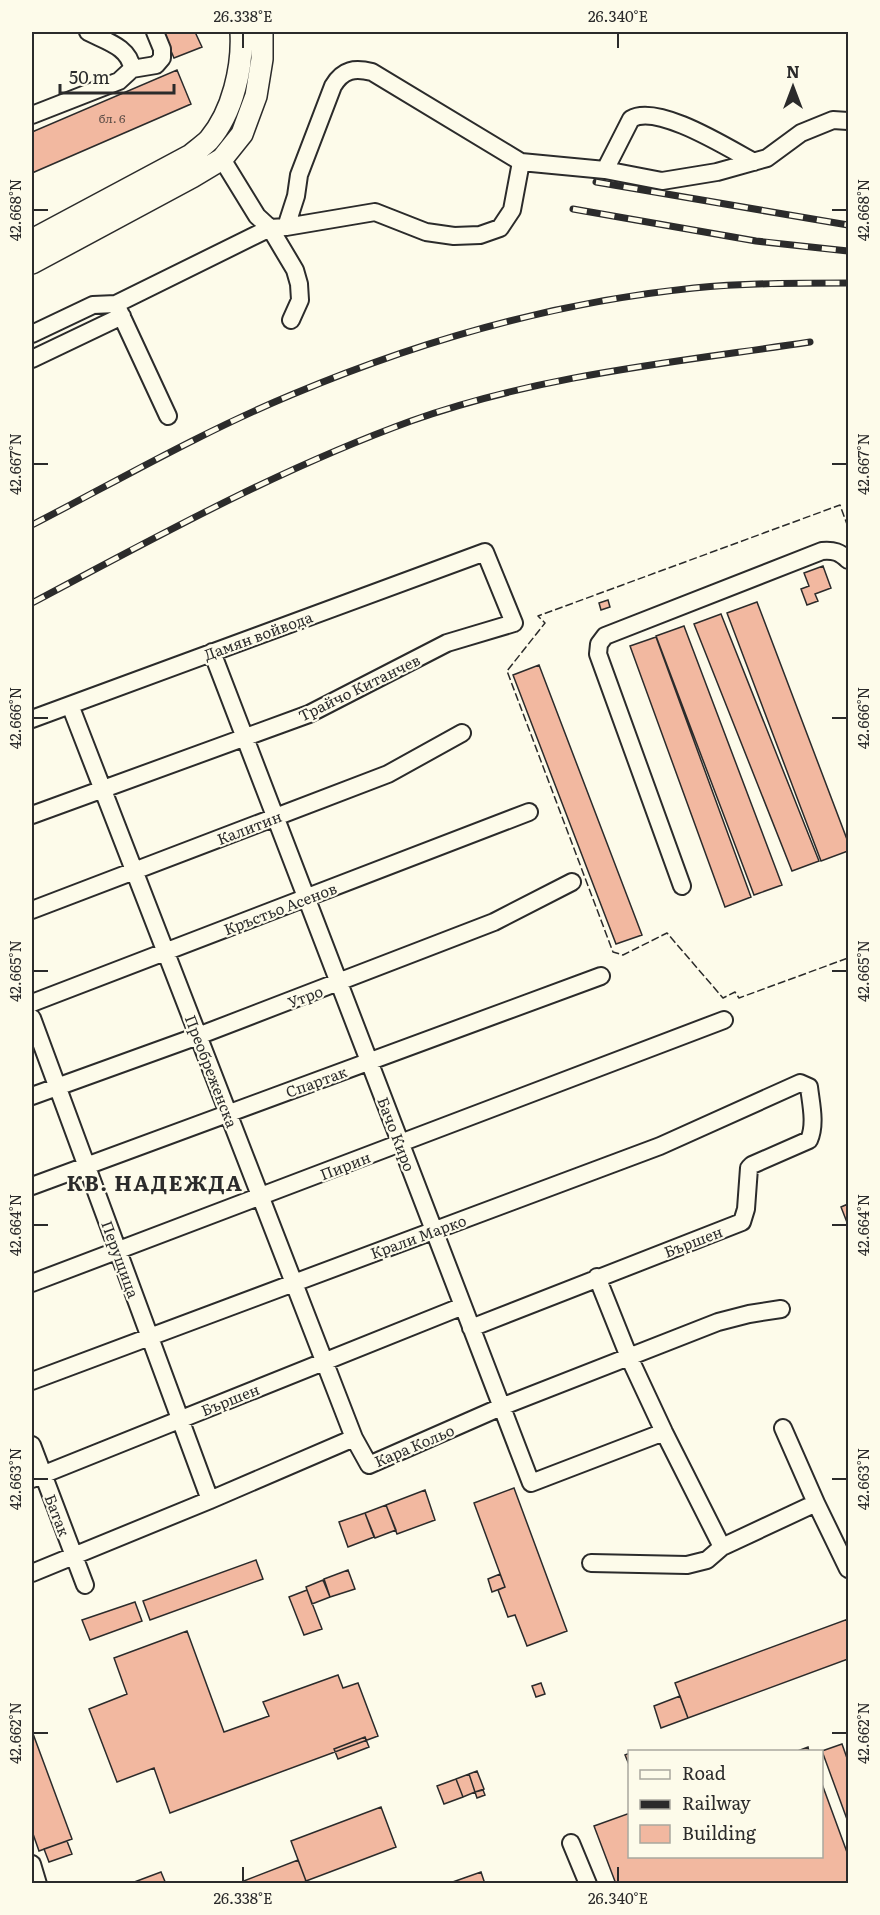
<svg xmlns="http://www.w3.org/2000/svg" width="880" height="1915" font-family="Literata,serif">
  <rect width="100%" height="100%" fill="#fdfbea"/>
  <path fill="#f2b8a0" stroke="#2b2b2b" stroke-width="1.5" d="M 163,32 L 195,32 L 202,47 L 174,58 Z
    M 177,70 L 191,104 L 32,173 L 32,132 Z
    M 823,566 L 831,588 L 815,594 L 818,601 L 807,605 L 801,589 L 809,586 L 804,573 Z
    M 608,600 L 610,607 L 601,610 L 599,603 Z
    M 757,602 L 848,842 L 848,851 L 821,861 L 727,613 Z
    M 721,614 L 819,861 L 792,871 L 694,624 Z
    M 684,626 L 782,885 L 754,895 L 656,636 Z
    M 656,637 L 751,897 L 725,907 L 630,646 Z
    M 539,665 L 642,935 L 616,944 L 513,675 Z
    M 848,1204 L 848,1225 L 841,1207 Z
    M 514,1488 L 567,1631 L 527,1646 L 515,1615 L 508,1617 L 498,1590 L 505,1587 L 474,1503 Z
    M 425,1490 L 435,1520 L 397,1534 L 386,1505 Z
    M 386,1505 L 396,1530 L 375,1538 L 365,1513 Z
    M 365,1513 L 374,1537 L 348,1547 L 339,1522 Z
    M 256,1560 L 263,1579 L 150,1620 L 143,1601 Z
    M 348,1570 L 355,1589 L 330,1597 L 324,1579 Z
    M 500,1574 L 505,1587 L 492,1592 L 488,1579 Z
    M 323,1580 L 330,1597 L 312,1604 L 306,1587 Z
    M 307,1590 L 322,1629 L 304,1635 L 289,1597 Z
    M 135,1602 L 142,1621 L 90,1640 L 82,1620 Z
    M 848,1619 L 848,1659 L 688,1718 L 675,1683 Z
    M 187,1631 L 224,1732 L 269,1716 L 263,1702 L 338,1675 L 343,1688 L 358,1683 L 378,1736 L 170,1813 L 154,1768 L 117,1782 L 89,1709 L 127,1694 L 114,1658 Z
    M 541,1683 L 545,1694 L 536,1697 L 532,1686 Z
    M 680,1696 L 688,1718 L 661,1728 L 654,1706 Z
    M 32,1731 L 72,1839 L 39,1851 L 32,1831 Z
    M 365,1737 L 369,1747 L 338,1759 L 334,1749 Z
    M 842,1744 L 848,1761 L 848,1822 L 822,1751 Z
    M 808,1747 L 809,1752 L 795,1752 Z
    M 630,1753 L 630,1767 L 625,1755 Z
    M 477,1771 L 484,1789 L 475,1792 L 469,1774 Z
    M 469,1774 L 475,1792 L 463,1797 L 456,1779 Z
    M 456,1779 L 463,1797 L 444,1804 L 437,1786 Z
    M 822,1784 L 848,1855 L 848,1884 L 616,1884 L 594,1826 L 630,1813 L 630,1856 L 822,1856 Z
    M 483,1790 L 485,1795 L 477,1798 L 475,1792 Z
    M 381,1807 L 396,1847 L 306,1881 L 291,1841 Z
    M 67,1841 L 72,1854 L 49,1862 L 44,1849 Z
    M 298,1860 L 306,1881 L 299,1884 L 236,1884 Z
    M 161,1872 L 166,1884 L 129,1884 Z
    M 481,1872 L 485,1884 L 447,1884 Z"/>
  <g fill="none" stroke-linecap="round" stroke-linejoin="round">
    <defs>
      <path id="minor" d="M 88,32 C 105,41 130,47 132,69
        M 32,115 L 119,81 L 132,69 L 156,65 L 162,58 L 162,49 L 155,32
        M 222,159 L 257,216 L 270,228 L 295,270 L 299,284 L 300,300 L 291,320
        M 521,162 L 605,170 L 662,181 L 717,172 L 767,158 L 801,133 L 833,120 L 848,121
        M 605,170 L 631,119 C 657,103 728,148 754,162
        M 116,304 L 168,416
        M 32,334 L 93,305 L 116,304 L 270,228 L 286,227 L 375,212 L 426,232 L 454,236 L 480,235 L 500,228 L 512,210 L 521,162 L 372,72 C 355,68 343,69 333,86 L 299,175 L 296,196 L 286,227
        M 32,359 L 122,316
        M 212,652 L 531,1483 L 664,1432
        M 70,705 L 354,1438
        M 32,719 L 485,552 L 514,623 L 447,643 L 309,714 L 32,815
        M 682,886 L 598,654 L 599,644 L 605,636 L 822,551 C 834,550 840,552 848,560
        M 32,910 L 388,774 L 462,733
        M 32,1003 L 529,812
        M 32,1018 L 210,1500
        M 32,1096 L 198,1036 L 494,922 L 572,882
        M 32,1186 L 601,976
        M 32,1283 L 724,1020
        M 32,1381 L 660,1146 L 800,1083 L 809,1087 C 811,1104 816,1124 809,1140 L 752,1165 L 749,1168 L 746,1209 L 742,1222 L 471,1328
        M 783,1428 L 816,1503
        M 32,1445 L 85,1585
        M 32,1479 L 463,1306
        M 722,1547 L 816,1503 L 848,1569
        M 591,1563 L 687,1565 L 707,1560 L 722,1547 L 664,1432 L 629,1357 L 597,1277
        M 32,1573 L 210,1500 L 354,1438 L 369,1465 L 501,1407 L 718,1322 L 749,1314 L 781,1309
        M 571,1843 L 588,1884
        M 32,1864 L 38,1884"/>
      <path id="major" d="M 32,240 L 191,155 C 197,150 204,145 209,140 C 233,112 243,66 241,32
        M 32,263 L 192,177 L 222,159 L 242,134 L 256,96 L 262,59 L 262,32"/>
    </defs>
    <use href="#minor" stroke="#2b2b2b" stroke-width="20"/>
    <use href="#major" stroke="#2b2b2b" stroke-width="24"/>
    <use href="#minor" stroke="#fdfbea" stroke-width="16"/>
    <use href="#major" stroke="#fdfbea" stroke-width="21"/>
    <defs>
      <path id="rail" d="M 596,182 L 848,225
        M 573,209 L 756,241 L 848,251
        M 32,525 C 117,481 202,432 291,395 C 419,341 556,302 694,288 C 746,283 797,283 848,283
        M 32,603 C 156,537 279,469 411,421 C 539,375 677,362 810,342"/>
    </defs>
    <use href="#rail" stroke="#2b2b2b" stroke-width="7"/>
    <use href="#rail" stroke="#fdfbea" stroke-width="4.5" stroke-dasharray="14" stroke-linecap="butt"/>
    <path stroke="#2b2b2b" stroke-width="1.5" stroke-dasharray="8 3" stroke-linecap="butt" d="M 848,527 L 840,505 L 538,616 L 545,623 L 507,671 L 613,952 L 623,955 L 667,933 L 723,998 L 735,992 L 739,998 L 848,958"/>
  </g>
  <path fill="none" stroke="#2b2b2b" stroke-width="2" d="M 243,33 L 243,48M 618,33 L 618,48M 33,210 L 48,210M 832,210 L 847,210M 33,464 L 48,464M 832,464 L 847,464M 33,718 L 48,718M 832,718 L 847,718M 33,971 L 48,971M 832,971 L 847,971M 33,1225 L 48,1225M 832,1225 L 847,1225M 33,1479 L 48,1479M 832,1479 L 847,1479M 33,1733 L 48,1733M 832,1733 L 847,1733M 243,1867 L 243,1882M 618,1867 L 618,1882"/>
  <g text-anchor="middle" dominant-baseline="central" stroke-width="4.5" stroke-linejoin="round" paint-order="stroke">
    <g font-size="12" fill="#5d4e48">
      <text x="112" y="118">бл. 6</text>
    </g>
    <g font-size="15" fill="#2b2b2b" stroke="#fdfbea">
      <text transform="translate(258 635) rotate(-20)">Дамян войвода</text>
      <text transform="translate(359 687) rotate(-26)">Трайчо Китанчев</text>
      <text transform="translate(249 827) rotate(-21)">Калитин</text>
      <text transform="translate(280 908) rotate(-21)">Кръстьо Асенов</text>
      <text transform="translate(305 996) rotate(-21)">Утро</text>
      <text transform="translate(212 1071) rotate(69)">Преобреженска</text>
      <text transform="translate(316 1081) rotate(-20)">Спартак</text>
      <text transform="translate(397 1134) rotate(69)">Бачо Киро</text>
      <text transform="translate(345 1165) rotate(-21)">Пирин</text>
      <text transform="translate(418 1236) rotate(-20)">Крали Марко</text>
      <text transform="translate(693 1241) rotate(-21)">Бършен</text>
      <text transform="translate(121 1259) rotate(70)">Перущица</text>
      <text transform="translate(230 1399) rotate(-22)">Бършен</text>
      <text transform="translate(414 1445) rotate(-23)">Кара Кольо</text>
      <text transform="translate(58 1515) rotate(69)">Батак</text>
    </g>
    <g font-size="21" font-weight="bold" letter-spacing="1.5" fill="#2b2b2b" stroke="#fdfbea">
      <text x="155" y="1181">КВ. НАДЕЖДА</text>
    </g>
  </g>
  <rect width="880" height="1915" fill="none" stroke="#fdfbea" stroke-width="66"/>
  <rect x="628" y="1750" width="195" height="108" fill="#fdfbea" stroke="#a9a89e" stroke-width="1.5"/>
  <rect x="640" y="1770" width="30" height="9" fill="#fdfbea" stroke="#a9a89e" stroke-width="1.5"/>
  <text x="682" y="1780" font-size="18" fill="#2b2b2b">Road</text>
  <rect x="640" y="1800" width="30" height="9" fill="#2b2b2b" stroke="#a9a89e" stroke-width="1.5"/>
  <text x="682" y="1810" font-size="18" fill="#2b2b2b">Railway</text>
  <rect x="640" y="1825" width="30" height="18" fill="#f2b8a0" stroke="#a9a89e" stroke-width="1.5"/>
  <text x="682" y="1840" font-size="18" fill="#2b2b2b">Building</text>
  <g transform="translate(793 87)" stroke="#fdfbea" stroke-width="4.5" paint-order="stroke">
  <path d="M0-4.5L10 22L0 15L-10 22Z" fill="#2b2b2b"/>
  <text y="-9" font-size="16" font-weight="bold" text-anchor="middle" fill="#2b2b2b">N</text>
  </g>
  <path d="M60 84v9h114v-9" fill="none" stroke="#2b2b2b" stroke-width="3"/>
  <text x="69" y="84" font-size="18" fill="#2b2b2b" stroke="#fdfbea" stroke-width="4.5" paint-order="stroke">50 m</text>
  <rect x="33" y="33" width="814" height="1849" fill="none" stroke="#2b2b2b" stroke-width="2"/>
  <g font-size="15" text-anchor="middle" fill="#2b2b2b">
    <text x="243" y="22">26.338°E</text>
    <text x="618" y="22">26.340°E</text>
    <text transform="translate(16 210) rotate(-90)" y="5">42.668°N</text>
    <text transform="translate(864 210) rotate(-90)" y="5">42.668°N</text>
    <text transform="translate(16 464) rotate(-90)" y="5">42.667°N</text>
    <text transform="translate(864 464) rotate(-90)" y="5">42.667°N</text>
    <text transform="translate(16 718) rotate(-90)" y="5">42.666°N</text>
    <text transform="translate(864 718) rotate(-90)" y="5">42.666°N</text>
    <text transform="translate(16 971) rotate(-90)" y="5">42.665°N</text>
    <text transform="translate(864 971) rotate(-90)" y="5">42.665°N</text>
    <text transform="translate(16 1225) rotate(-90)" y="5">42.664°N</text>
    <text transform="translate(864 1225) rotate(-90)" y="5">42.664°N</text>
    <text transform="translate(16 1479) rotate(-90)" y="5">42.663°N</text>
    <text transform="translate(864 1479) rotate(-90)" y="5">42.663°N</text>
    <text transform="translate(16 1733) rotate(-90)" y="5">42.662°N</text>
    <text transform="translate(864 1733) rotate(-90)" y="5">42.662°N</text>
    <text x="243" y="1904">26.338°E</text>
    <text x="618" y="1904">26.340°E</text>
  </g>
</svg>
